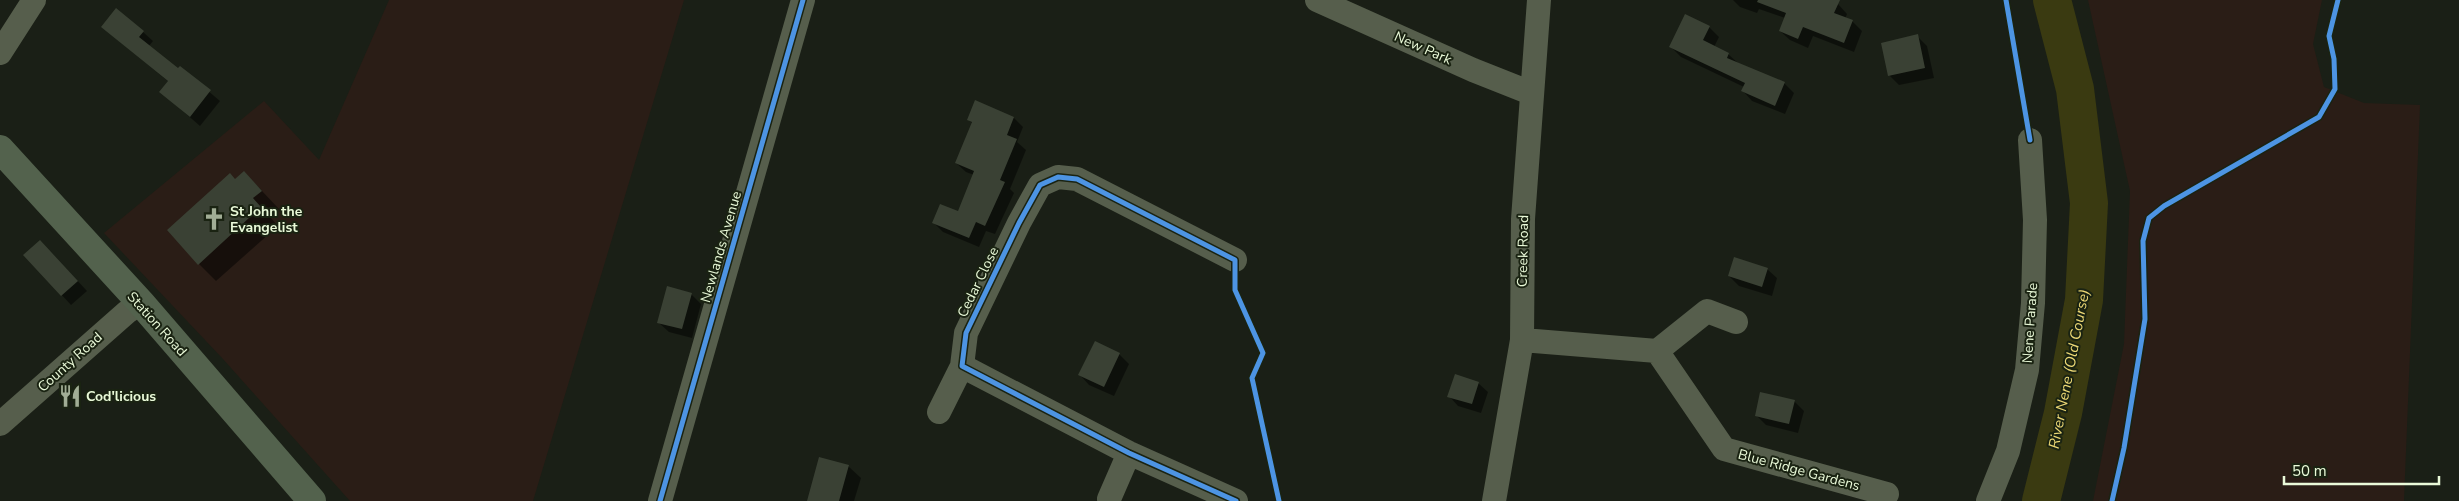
<svg xmlns="http://www.w3.org/2000/svg" width="2459" height="501" font-family="'Nunito Sans',sans-serif">
  <rect width="100%" height="100%" fill="#1a1f16"/>
  <path fill="#2a1d16" d="M 389,0 L 684,0 L 533,501 L 350,501 L 223,359 L 104,233 L 264,101 L 319,160 Z
    M 2088,0 L 2322,0 L 2313,44 L 2324,87 L 2364,103 L 2420,105 L 2404,501 L 2093,501 L 2124,344 L 2130,191 Z"/>
  <path fill="#0007" d="M 1733,0 L 1827,0 L 1838,4 L 1847,14 L 1845,19 L 1852,21 L 1862,31 L 1854,52 L 1813,36 L 1808,48 L 1790,40 L 1780,31 L 1785,18 L 1759,9 L 1757,13 L 1740,7 Z
    M 102,27 L 143,32 L 153,41 L 149,46 L 178,70 L 181,68 L 220,101 L 200,126 L 161,92 L 169,82 Z
    M 1709,27 L 1719,37 L 1714,47 L 1728,54 L 1739,64 L 1784,83 L 1794,93 L 1785,114 L 1752,101 L 1743,91 L 1744,87 L 1681,57 L 1671,47 Z
    M 1917,36 L 1927,46 L 1934,78 L 1899,85 L 1890,76 Z
    M 1014,118 L 1023,127 L 1017,142 L 1026,150 L 1010,189 L 1014,193 L 995,234 L 986,231 L 979,247 L 943,232 L 933,222 L 958,212 L 974,175 L 966,172 L 956,163 L 973,124 L 968,119 Z
    M 244,172 L 279,209 L 270,217 L 278,226 L 216,281 L 199,264 Z
    M 50,251 L 87,291 L 71,305 L 25,255 Z
    M 1767,269 L 1777,278 L 1772,296 L 1739,286 L 1729,276 Z
    M 691,294 L 701,304 L 692,338 L 669,332 L 659,323 Z
    M 1119,354 L 1129,364 L 1114,396 L 1089,385 L 1080,375 Z
    M 1478,383 L 1488,392 L 1481,413 L 1458,406 L 1449,396 Z
    M 1794,401 L 1804,411 L 1798,433 L 1766,425 L 1756,415 Z
    M 848,466 L 861,478 L 854,501 L 808,501 Z"/>
  <g fill="none" stroke-linecap="round" stroke-linejoin="round">
    <path stroke="#3a3a11" stroke-width="38" d="M 2041,501 L 2063,413 L 2084,300 L 2089,203 L 2075,89 L 2052,0"/>
  </g>
  <path fill="#3a4134" d="M 1758,0 L 1840,0 L 1834,13 L 1853,20 L 1844,43 L 1803,27 L 1798,39 L 1779,31 L 1786,13 L 1757,2 Z
    M 116,8 L 144,31 L 139,37 L 178,68 L 180,66 L 211,90 L 190,117 L 159,92 L 168,81 L 101,27 Z
    M 1685,14 L 1710,26 L 1703,40 L 1729,53 L 1727,58 L 1785,82 L 1775,106 L 1741,91 L 1745,83 L 1669,47 Z
    M 1918,34 L 1925,68 L 1888,76 L 1881,43 Z
    M 975,100 L 1014,117 L 1007,135 L 1017,139 L 1000,180 L 1005,182 L 985,226 L 976,222 L 969,238 L 932,223 L 940,204 L 958,211 L 974,171 L 955,163 L 972,122 L 967,120 Z
    M 244,171 L 262,191 L 253,198 L 261,207 L 198,265 L 167,230 L 230,173 L 235,179 Z
    M 40,240 L 78,281 L 61,296 L 23,255 Z
    M 1734,257 L 1768,268 L 1762,287 L 1728,276 Z
    M 667,286 L 692,293 L 682,329 L 657,323 Z
    M 1095,341 L 1120,353 L 1104,387 L 1078,375 Z
    M 1455,374 L 1479,382 L 1472,404 L 1447,397 Z
    M 1760,392 L 1795,400 L 1789,424 L 1755,416 Z
    M 819,457 L 849,465 L 839,501 L 807,501 Z"/>
  <g fill="none" stroke-linecap="round" stroke-linejoin="round">
    <path stroke="#565e4c" stroke-width="24" d="M 1317,0 L 1473,70 L 1531,93
      M 0,53 L 34,0
      M 1235,260 L 1077,179 L 1058,177 L 1040,185 L 1019,223 L 966,333 L 962,366 L 1129,453 L 1236,501
      M 1522,340 L 1657,351 L 1724,449 L 1887,494
      M 1657,351 L 1707,311 L 1736,322
      M 939,412 L 962,366
      M 0,424 L 127,312 L 141,303
      M 1109,499 L 1129,453
      M 660,501 L 803,0
      M 1494,501 L 1522,340 L 1523,219 L 1539,0
      M 1988,501 L 2008,451 L 2027,370 L 2033,303 L 2035,220 L 2030,140"/>
    <path stroke="#53624d" stroke-width="28" d="M 0,149 L 141,303 L 312,501"/>
    <defs>
      <path id="cycleway" d="M 2006,0 L 2030,140
        M 660,501 L 803,0
        M 1236,501 L 1129,453 L 962,366 L 966,333 L 1019,223 L 1040,185 L 1058,177 L 1077,179 L 1235,260 L 1235,290 L 1263,353 L 1252,378 L 1279,501
        M 2112,501 L 2124,448 L 2145,319 L 2143,241 L 2149,218 L 2164,206 L 2319,117 L 2335,89 L 2334,59 L 2329,36 L 2338,0"/>
    </defs>
    <use href="#cycleway" stroke="#1a2312" stroke-width="8"/>
    <use href="#cycleway" stroke="#4d94e3" stroke-width="5"/>
  </g>
  <defs>
    <symbol id="church-bare" viewBox="-9 -9 18 18"><path d="M-1.2-6h2.4v3.5h3.3v2.4h-3.3V6h-2.4V-.1h-3.3v-2.4h3.3Z" fill="#a1ad95" stroke="#1a2312" stroke-width="2.5" paint-order="stroke"/></symbol>
    <symbol id="restaurant-bare" viewBox="-9 -9 18 18"><path d="M-5-6h1v4h1v-4h1v4h1v-4h1v5L-1.5 .5V6h-2V.5L-5-1ZM5-6V6H3V1.5H1.5Q1.5-4 5-6Z" fill="#a1ad95" stroke="#1a2312" stroke-width="2.5" paint-order="stroke"/></symbol>
  </defs>
  <g fill-rule="evenodd">
    <use href="#church-bare" x="198" y="203" width="32" height="32"/>
    <use href="#restaurant-bare" x="54" y="380" width="32" height="32"/>
  </g>
  <g text-anchor="middle" dominant-baseline="central" stroke-width="4" stroke-linejoin="round" paint-order="stroke">
    <g font-size="14" fill="#eafad9" stroke="#1a2312">
      <text transform="translate(1423 48) rotate(24)">New Park</text>
      <text transform="translate(721 247) rotate(-74)">Newlands Avenue</text>
      <text transform="translate(1523 251) rotate(-89)">Creek Road</text>
      <text transform="translate(978 282) rotate(-64)">Cedar Close</text>
      <text transform="translate(2030 323) rotate(-86)">Nene Parade</text>
      <text transform="translate(157 324) rotate(48)">Station Road</text>
      <text transform="translate(70 362) rotate(-42)">County Road</text>
      <text transform="translate(1799 470) rotate(15)">Blue Ridge Gardens</text>
    </g>
    <g font-size="14" font-weight="bold" fill="#eafad9" stroke="#1a2312" text-anchor="start">
      <text x="230" y="211">St John the<tspan x="230" dy="16">Evangelist</tspan></text>
      <text x="86" y="396">Cod'licious</text>
    </g>
    <g font-size="15" font-style="italic" fill="#ecd875" stroke="#1a2312">
      <text transform="translate(2069 369) rotate(-79)">River Nene (Old Course)</text>
    </g>
  </g>
  <path d="M2284 476v8h155v-8" fill="none" stroke="#eafad9" stroke-width="2.5"/>
  <text x="2292" y="476" font-size="15" fill="#eafad9" stroke="#1a2312" stroke-width="4" paint-order="stroke">50 m</text>
</svg>
